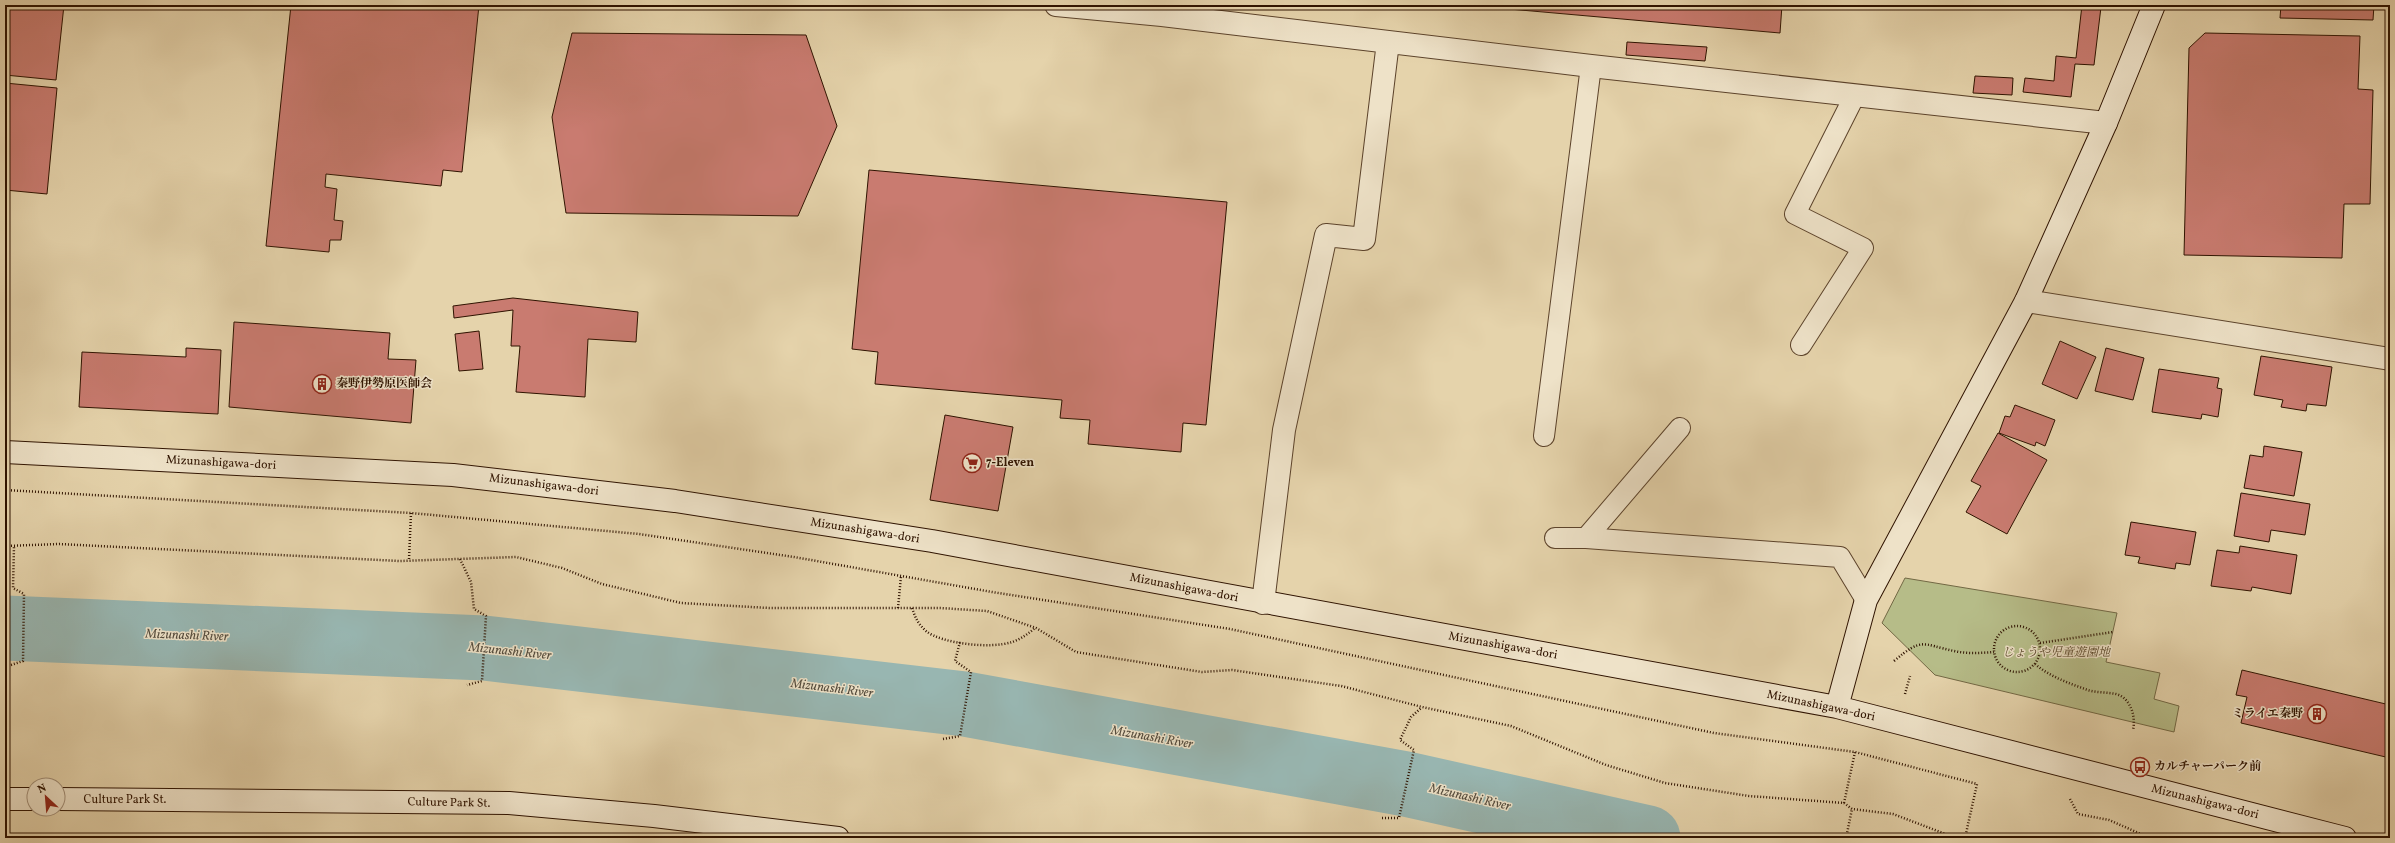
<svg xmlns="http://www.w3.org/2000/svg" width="2395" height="843" font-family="Vollkorn,'Noto Serif JP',serif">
  <rect width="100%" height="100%" fill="#e5d3ab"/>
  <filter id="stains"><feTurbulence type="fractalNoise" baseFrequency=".005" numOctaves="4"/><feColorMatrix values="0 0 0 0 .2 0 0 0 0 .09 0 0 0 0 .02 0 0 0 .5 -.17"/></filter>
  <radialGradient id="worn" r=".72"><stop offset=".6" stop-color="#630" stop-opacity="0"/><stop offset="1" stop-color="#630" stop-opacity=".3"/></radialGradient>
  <path fill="#b6bc88" stroke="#726844" d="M 1905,578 L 2117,613 L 2106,662 L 2160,673 L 2154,699 L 2179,706 L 2174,732 L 1935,675 L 1882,623 Z"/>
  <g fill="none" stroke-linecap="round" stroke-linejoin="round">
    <path stroke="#98b6b1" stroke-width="65" d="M 5,628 L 484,648 L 965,704 L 1406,784 L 1648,838"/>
  </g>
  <path fill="#c97b70" stroke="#2f1300" d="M 5,5 L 64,5 L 56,80 L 5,75 Z
    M 291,5 L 479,5 L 462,172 L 443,170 L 441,186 L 326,174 L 325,187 L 337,189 L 334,220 L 343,221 L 341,240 L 330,240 L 329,252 L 266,246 Z
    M 1464,5 L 1782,5 L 1780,33 Z
    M 2082,5 L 2101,7 L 2094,65 L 2075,64 L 2071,97 L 2023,92 L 2025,78 L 2054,81 L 2056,56 L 2076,58 Z
    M 2281,5 L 2374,5 L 2373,20 L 2280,18 Z
    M 572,33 L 806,35 L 837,126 L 798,216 L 566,213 L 552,117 Z
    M 2205,33 L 2360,36 L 2358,89 L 2373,90 L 2370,204 L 2344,204 L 2342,258 L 2184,255 L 2189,48 Z
    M 1627,42 L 1707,47 L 1705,61 L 1626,55 Z
    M 1975,76 L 2013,78 L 2012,95 L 1973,93 Z
    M 5,83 L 57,88 L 47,194 L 5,190 Z
    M 869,170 L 1227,202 L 1206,425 L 1183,423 L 1181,452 L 1088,444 L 1090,420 L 1060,418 L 1062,400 L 875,384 L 878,352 L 852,349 Z
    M 513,298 L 638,312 L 636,342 L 588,339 L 585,397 L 516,392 L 520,346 L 511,346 L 513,310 L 454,318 L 453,306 Z
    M 234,322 L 390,333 L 388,359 L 416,360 L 411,423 L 229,407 Z
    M 479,331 L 483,369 L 459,371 L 455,334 Z
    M 2060,341 L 2096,357 L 2077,399 L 2042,384 Z
    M 186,348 L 221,350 L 218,414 L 79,407 L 82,352 L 186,357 Z
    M 2106,348 L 2144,358 L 2133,400 L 2095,391 Z
    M 2261,356 L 2332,367 L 2326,406 L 2307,404 L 2306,411 L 2281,407 L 2283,400 L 2254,395 Z
    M 2159,369 L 2219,378 L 2217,388 L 2222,389 L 2218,417 L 2202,414 L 2201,419 L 2152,412 Z
    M 2015,405 L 2055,420 L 2045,446 L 2036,442 L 2035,446 L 1999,433 L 2005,416 L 2010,417 Z
    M 945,415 L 1013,427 L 998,511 L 930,500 Z
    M 1998,433 L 2047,460 L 2007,534 L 1966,512 L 1981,486 L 1971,481 Z
    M 2264,446 L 2302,452 L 2294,496 L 2244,488 L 2250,455 L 2263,457 Z
    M 2241,493 L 2310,504 L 2305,535 L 2271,530 L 2269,542 L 2234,536 Z
    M 2131,522 L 2196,532 L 2190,565 L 2176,563 L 2175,569 L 2138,563 L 2140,557 L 2125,555 Z
    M 2240,546 L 2297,555 L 2291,594 L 2252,587 L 2251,591 L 2211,586 L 2217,550 L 2239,553 Z
    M 2242,670 L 2390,705 L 2390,758 L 2241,723 L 2247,697 L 2236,695 Z"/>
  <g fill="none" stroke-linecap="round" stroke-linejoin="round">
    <defs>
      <path id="lane" d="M 1801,345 L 1863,248 L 1795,214 L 1855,95
        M 1680,428 L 1586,538 L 1840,557 L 1866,600
        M 1544,436 L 1591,66
        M 1555,538 L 1586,538"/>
      <path id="street" d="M 1056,5 L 1162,15 L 1591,66 L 2106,123
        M 2026,301 L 2390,359
        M 1263,603 L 1284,430 L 1326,235 L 1364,239 L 1388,42"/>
      <path id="secondary" d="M 5,452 L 453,475 L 675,501 L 932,541 L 1837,707 L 2345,838
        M 1837,707 L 1866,600 L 2026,301 L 2106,123 L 2154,5
        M 5,799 L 34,799
        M 58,799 L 509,803 L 654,816 L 838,838"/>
    </defs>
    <use href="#lane" stroke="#5c432b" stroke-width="22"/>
    <use href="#street" stroke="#5c432b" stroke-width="24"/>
    <use href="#secondary" stroke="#2f1300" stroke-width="24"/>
    <path stroke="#2f1300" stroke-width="2.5" stroke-dasharray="1 2" stroke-linecap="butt" d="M 5,490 L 411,513 L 639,534 L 794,557 L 992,592 L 1230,629 L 1714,733 L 1855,752 L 1977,784 L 1965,838
      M 5,546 L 59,544 L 400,561 L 516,557 L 562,568 L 602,584 L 681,603 L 769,608 L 940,608 L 987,611 L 1036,628 L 1076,652 L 1202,672 L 1232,670 L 1341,686 L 1422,707 L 1511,726 L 1606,765 L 1665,783 L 1749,796 L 1844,803 L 1852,809 L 1893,814 L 1956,838
      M 409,559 L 411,513
      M 460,559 L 471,582 L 474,609 L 486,616 L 482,681 L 467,685
      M 898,608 L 901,576
      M 912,608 C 915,617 918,624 926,631 C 942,644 992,649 1012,642 C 1021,639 1028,634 1035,628
      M1994 649a23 23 0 1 1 46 0a23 23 0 1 1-46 0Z
      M 2040,643 L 2113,632
      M 1894,661 C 1923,637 1921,644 1954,651 C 1967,654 1981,653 1994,652
      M 2035,664 C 2049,676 2068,683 2085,689 C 2095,693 2106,692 2116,694 C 2131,698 2136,717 2133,730
      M 11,665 L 23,661 L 24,594 L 13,588 L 14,546
      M 1905,694 L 1910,676
      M 943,739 L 960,736 L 971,672 L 955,661 L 960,642
      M 2070,799 L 2078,814 L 2109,820 L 2150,838
      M 1844,803 L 1855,752
      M 1382,818 L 1399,818 L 1414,750 L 1400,740 L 1411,717 L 1421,708
      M 1846,838 L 1852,809"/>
    <use href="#lane" stroke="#eee2c8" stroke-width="20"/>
    <use href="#street" stroke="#eee2c8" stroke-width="22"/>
    <use href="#secondary" stroke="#eee2c8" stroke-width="22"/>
  </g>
  <defs>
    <symbol id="building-ring" viewBox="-11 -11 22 22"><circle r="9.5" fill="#eee2c8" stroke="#8f2418" stroke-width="1.5"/><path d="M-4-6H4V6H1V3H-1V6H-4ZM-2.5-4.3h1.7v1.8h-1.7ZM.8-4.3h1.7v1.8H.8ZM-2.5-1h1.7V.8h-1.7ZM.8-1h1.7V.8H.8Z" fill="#8f2418"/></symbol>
    <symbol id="supermarket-ring" viewBox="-11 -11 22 22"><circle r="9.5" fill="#eee2c8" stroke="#8f2418" stroke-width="1.5"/><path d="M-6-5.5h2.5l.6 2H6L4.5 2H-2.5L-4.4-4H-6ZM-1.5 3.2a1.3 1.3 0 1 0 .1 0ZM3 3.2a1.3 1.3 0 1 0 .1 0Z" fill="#8f2418"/></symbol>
    <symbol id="bus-ring" viewBox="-11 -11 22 22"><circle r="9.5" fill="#eee2c8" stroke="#8f2418" stroke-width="1.5"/><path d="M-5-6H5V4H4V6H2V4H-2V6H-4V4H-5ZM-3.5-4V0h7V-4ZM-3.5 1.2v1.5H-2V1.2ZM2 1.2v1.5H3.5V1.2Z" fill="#8f2418"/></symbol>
  </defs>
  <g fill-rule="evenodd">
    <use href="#building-ring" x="311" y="373" width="22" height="22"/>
    <use href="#supermarket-ring" x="961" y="452" width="22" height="22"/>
    <use href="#building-ring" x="2306" y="703" width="22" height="22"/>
    <use href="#bus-ring" x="2129" y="756" width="22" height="22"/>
  </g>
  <g text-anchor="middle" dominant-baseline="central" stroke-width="3" stroke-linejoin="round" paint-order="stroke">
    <g font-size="12" font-weight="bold" fill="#2f1300" stroke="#eee2c8" text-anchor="start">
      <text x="336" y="384">秦野伊勢原医師会</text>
      <text x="986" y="463">7-Eleven</text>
      <text x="2303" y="714" text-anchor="end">ミライエ秦野</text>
      <text x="2154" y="767">カルチャーパーク前</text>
    </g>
    <g font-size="12" fill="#2f1300" stroke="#eee2c8">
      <text transform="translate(221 463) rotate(3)">Mizunashigawa-dori</text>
      <text transform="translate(544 485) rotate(7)">Mizunashigawa-dori</text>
      <text transform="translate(865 531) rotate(9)">Mizunashigawa-dori</text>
      <text transform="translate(1184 588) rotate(11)">Mizunashigawa-dori</text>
      <text transform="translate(1503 646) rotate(10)">Mizunashigawa-dori</text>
      <text transform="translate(1821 706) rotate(12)">Mizunashigawa-dori</text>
      <text x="125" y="800">Culture Park St.</text>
      <text transform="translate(2205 802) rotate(14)">Mizunashigawa-dori</text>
      <text transform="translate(449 803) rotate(1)">Culture Park St.</text>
    </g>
    <g font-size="12" font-style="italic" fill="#584629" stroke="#eee2c8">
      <text x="2056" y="653">じょうや児童遊園地</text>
    </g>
    <g font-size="13" font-style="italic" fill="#544c3e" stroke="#eee2c8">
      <text transform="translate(187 636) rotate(2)">Mizunashi River</text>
      <text transform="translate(510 652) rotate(6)">Mizunashi River</text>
      <text transform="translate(832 689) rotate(7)">Mizunashi River</text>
      <text transform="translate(1152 738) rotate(10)">Mizunashi River</text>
      <text transform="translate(1470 798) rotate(13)">Mizunashi River</text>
    </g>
  </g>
  <rect width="2395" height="843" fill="none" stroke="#e5d3ab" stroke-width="20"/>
  <rect x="6" y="6" width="2383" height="831" fill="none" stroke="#2f1300" stroke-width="2"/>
  <rect x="10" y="10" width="2375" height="823" fill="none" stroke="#2f1300"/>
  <g transform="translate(46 797) rotate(334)"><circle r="19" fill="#eee2c8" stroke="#a28f78"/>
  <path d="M0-3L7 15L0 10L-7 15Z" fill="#8f2418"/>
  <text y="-6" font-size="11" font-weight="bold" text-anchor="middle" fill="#2f1300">N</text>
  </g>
  <rect width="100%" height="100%" filter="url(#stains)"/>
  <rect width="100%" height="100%" fill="url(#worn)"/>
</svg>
